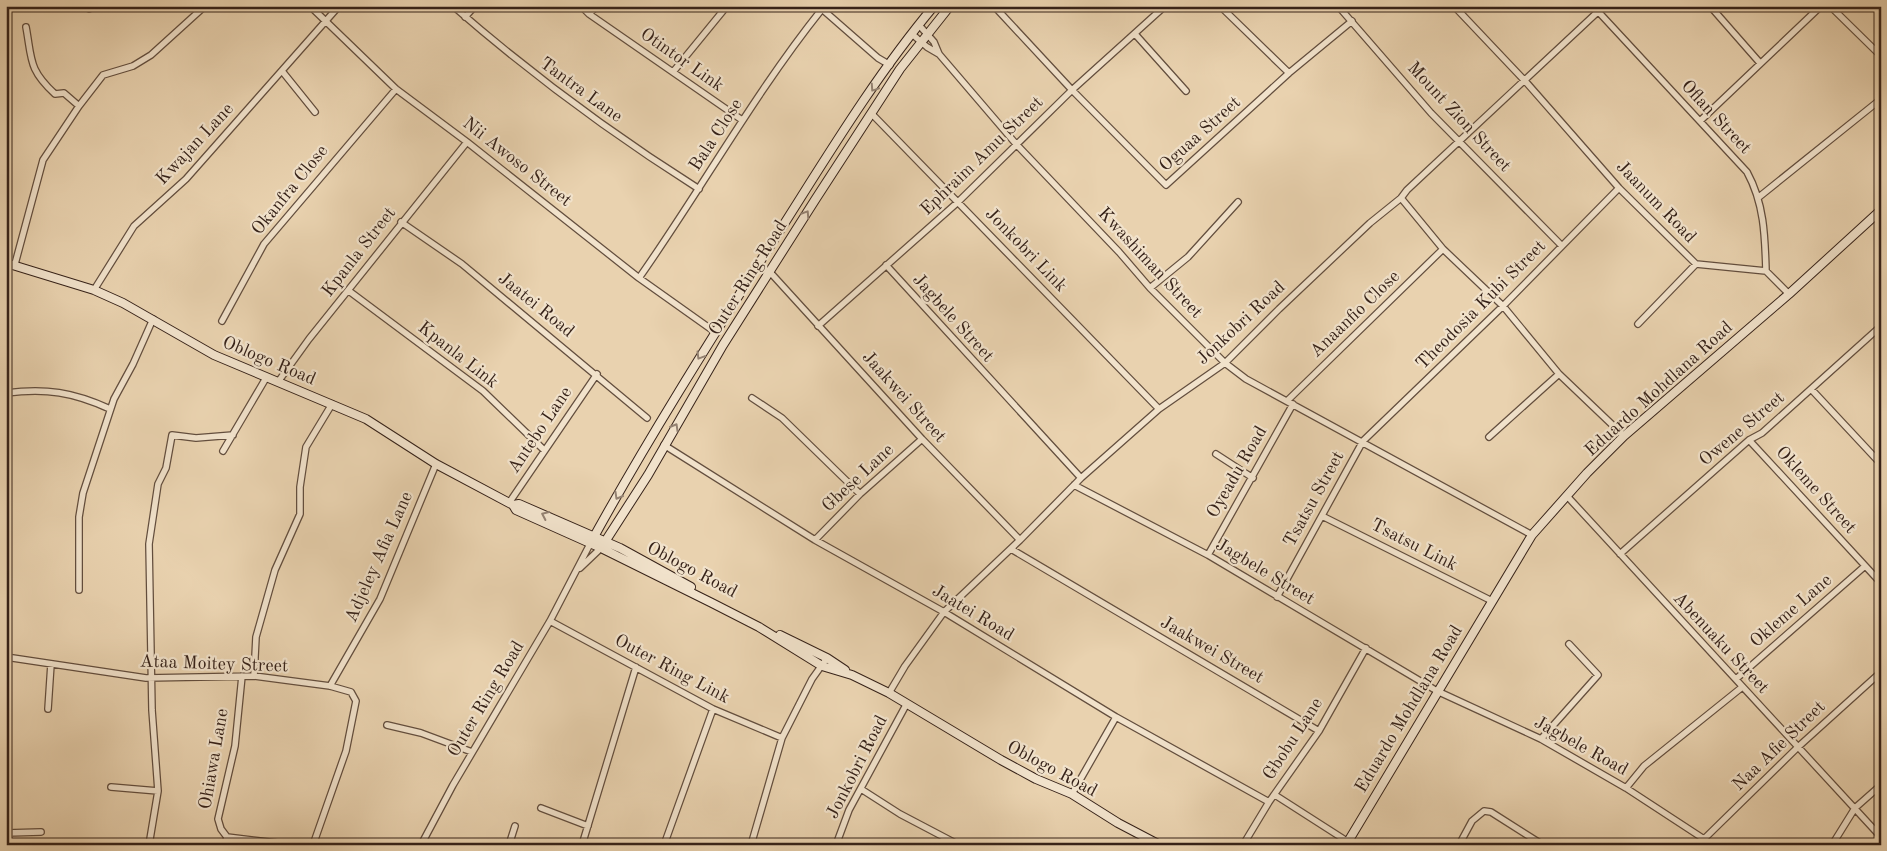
<svg xmlns="http://www.w3.org/2000/svg" width="1887" height="851" font-family="'Old Standard TT',serif">
  <rect width="100%" height="100%" fill="#e9d2af"/>
  <filter id="stains"><feTurbulence type="fractalNoise" baseFrequency=".004" numOctaves="4"/><feColorMatrix values="0 0 0 0 .2 0 0 0 0 .09 0 0 0 0 .02 0 0 0 .5 -.17"/></filter>
  <radialGradient id="worn" r=".72"><stop offset=".6" stop-color="#630" stop-opacity="0"/><stop offset="1" stop-color="#630" stop-opacity=".3"/></radialGradient>
  <g fill="none" stroke-linecap="round" stroke-linejoin="round">
    <defs>
      <path id="minor" d="M 88,6 L 89,9
        M 310,6 L 396,89 L 467,142 L 639,278 L 715,332
        M 453,6 C 531,74 612,134 699,189
        M 581,6 L 589,14 L 742,120
        M 994,6 L 1072,90 L 1166,185 L 1289,73 L 1352,21
        M 1220,6 L 1289,73
        M 1338,6 L 1431,113 L 1562,246
        M 1454,6 L 1526,82 L 1619,188 L 1696,264 L 1766,271 L 1789,294
        M 1593,6 L 1747,172 C 1764,203 1765,235 1766,271
        M 1710,6 L 1760,63
        M 1830,6 L 1881,56
        M 589,14 L 597,6
        M 465,17 L 475,6
        M 919,25 L 934,42 L 939,54 L 1016,144 L 1119,252 L 1150,288 L 1225,363 L 1246,379 L 1532,535
        M 26,27 C 32,59 28,69 55,94 L 64,93 L 79,106
        M 912,34 L 927,47 L 939,54
        M 1135,34 L 1186,91
        M 282,71 L 315,112
        M 673,72 L 727,6
        M 871,113 L 1159,409
        M 1700,121 L 1821,6
        M 1759,197 L 1881,99
        M 1401,198 L 1443,249 L 1503,306 L 1559,374 L 1624,436
        M 401,222 L 462,264 L 647,418
        M 15,264 L 43,160 L 79,106 L 103,75 L 133,66 L 151,55 L 205,6
        M 886,265 L 1081,478
        M 769,271 L 922,439 L 1020,540
        M 639,278 C 701,190 754,94 822,9 L 878,58 L 890,65
        M 1150,288 L 1188,257 L 1238,202
        M 94,290 L 134,226 L 186,179 L 339,6
        M 349,291 L 483,391 L 544,450
        M 222,321 L 264,244 L 396,89
        M 1638,324 L 1696,264
        M 818,326 L 958,202 L 1072,90 L 1165,6
        M 278,382 L 309,339 L 467,142
        M 1812,390 L 1881,464
        M 6,393 C 46,388 73,392 110,409
        M 752,398 L 782,418 L 860,494
        M 1287,401 L 1443,249
        M 1489,437 L 1559,374
        M 1749,440 L 1881,583
        M 664,445 L 815,540 L 944,612 L 1116,717 L 1269,802
        M 223,451 L 266,378
        M 1216,454 L 1253,478
        M 1074,485 L 1208,555 L 1437,691 L 1541,739 L 1626,788 L 1704,839
        M 1567,496 L 1881,837
        M 509,503 L 597,374
        M 1322,516 L 1492,601
        M 815,540 L 860,494 L 922,439
        M 1011,549 L 1319,731
        M 1620,554 L 1749,440 L 1762,433 L 1881,326
        M 1208,555 L 1293,404
        M 580,568 L 601,548
        M 79,590 L 79,517 L 83,493 L 114,399 L 133,364 L 153,319
        M 1277,597 L 1363,441 L 1503,306 L 1619,188
        M 550,621 L 713,709 L 782,738
        M 6,657 L 146,678 L 254,676 L 330,686 L 351,692 L 356,701 L 346,751 L 313,845
        M 254,676 L 256,637 L 275,570 L 300,514 L 300,487 L 306,447 L 332,404
        M 1736,679 L 1865,566
        M 330,686 L 380,599 L 436,464
        M 889,693 L 905,666 L 944,612 L 1020,540 L 1081,478 L 1159,409 L 1225,363 L 1279,309 L 1370,223 L 1401,198 L 1407,190 L 1604,6
        M 48,709 L 51,664
        M 387,725 L 421,733 L 472,752
        M 1541,739 L 1598,675 L 1569,644
        M 111,787 L 158,791
        M 1626,788 L 1644,766 L 1741,688
        M 861,789 L 900,814 L 959,845
        M 1072,794 L 1116,717
        M 1275,795 L 1353,845
        M 541,808 L 588,826
        M 6,833 L 41,832
        M 227,837 L 295,845
        M 1704,839 L 1798,747 L 1881,672
        M 149,845 L 158,791 L 152,710 L 149,544 L 158,484 L 166,468 L 172,435 L 196,438 L 233,435
        M 225,845 L 227,837 L 221,829 L 218,819 L 235,746 L 242,676
        M 421,845 L 453,785 L 550,621 L 590,544
        M 509,845 L 515,826
        M 582,845 L 636,667
        M 664,845 L 713,709
        M 751,845 L 782,738 L 812,679 L 827,658
        M 836,845 L 849,810 L 906,705
        M 1243,845 L 1269,802 L 1319,731 L 1366,648
        M 1459,845 L 1472,821 L 1484,811 L 1491,812 L 1543,845
        M 1832,845 L 1855,808 L 1881,785"/>
      <path id="secondary" d="M 6,263 L 94,290 L 123,303 L 214,355 L 366,419 L 436,464 L 513,505 L 516,510 L 601,548 L 712,603 L 759,627 L 822,666 L 852,675 L 889,693 L 1001,760 L 1036,779 L 1072,794 L 1118,823 L 1160,845
        M 513,505 L 519,504 L 620,548 L 691,587
        M 590,544 C 646,442 708,344 770,246 C 822,165 872,80 934,6
        M 601,548 L 648,475 L 723,345 L 815,200 L 900,69 L 950,6
        M 780,635 L 827,658 L 845,670
        M 1346,845 L 1532,535 L 1587,473 L 1624,436 L 1789,294 L 1881,210"/>
    </defs>
    <use href="#minor" stroke="#634e3e" stroke-width="8"/>
    <use href="#secondary" stroke="#362219" stroke-width="10"/>
    <use href="#minor" stroke="#f1e2cb" stroke-width="5.5"/>
    <use href="#secondary" stroke="#f1e2cb" stroke-width="8"/>
  </g>
  <defs><path id="oneway-chevron" d="M-2-3.5L2.5 0L-2 3.5" fill="none" stroke-width="1.6" stroke-linecap="round" stroke-linejoin="round" transform="scale(1.25)"/></defs>
  <g stroke="#948272">
    <use href="#oneway-chevron" transform="translate(874 88) rotate(124)"/>
    <use href="#oneway-chevron" transform="translate(806 214) rotate(-57)"/>
    <use href="#oneway-chevron" transform="translate(700 356) rotate(121)"/>
    <use href="#oneway-chevron" transform="translate(675 427) rotate(-60)"/>
    <use href="#oneway-chevron" transform="translate(618 496) rotate(120)"/>
    <use href="#oneway-chevron" transform="translate(545 515) rotate(-155)"/>
  </g>
  <g text-anchor="middle" dominant-baseline="central" stroke-width="4.5" stroke-linejoin="round" paint-order="stroke">
    <g font-size="18" fill="#362219" stroke="#f1e2cb">
      <text transform="translate(682 60) rotate(35)">Otintor Link</text>
      <text transform="translate(581 90) rotate(36)">Tantra Lane</text>
      <text transform="translate(1459 117) rotate(47)">Mount Zion Street</text>
      <text transform="translate(1716 117) rotate(47)">Oflan Street</text>
      <text transform="translate(1200 134) rotate(-42)">Oguaa Street</text>
      <text transform="translate(716 135) rotate(-57)">Bala Close</text>
      <text transform="translate(195 144) rotate(-47)">Kwajan Lane</text>
      <text transform="translate(982 156) rotate(-44)">Ephraim Amu Street</text>
      <text transform="translate(517 162) rotate(38)">Nii Awoso Street</text>
      <text transform="translate(290 190) rotate(-51)">Okanfra Close</text>
      <text transform="translate(1656 202) rotate(46)">Jaanum Road</text>
      <text transform="translate(1026 250) rotate(46)">Jonkobri Link</text>
      <text transform="translate(359 252) rotate(-52)">Kpanla Street</text>
      <text transform="translate(1150 263) rotate(47)">Kwashiman Street</text>
      <text transform="translate(748 278) rotate(-58)">Outer Ring Road</text>
      <text transform="translate(536 305) rotate(39)">Jaatei Road</text>
      <text transform="translate(1481 305) rotate(-45)">Theodosia Kubi Street</text>
      <text transform="translate(1355 314) rotate(-44)">Anaanfio Close</text>
      <text transform="translate(953 318) rotate(48)">Jagbele Street</text>
      <text transform="translate(1241 323) rotate(-43)">Jonkobri Road</text>
      <text transform="translate(458 355) rotate(38)">Kpanla Link</text>
      <text transform="translate(269 361) rotate(23)">Oblogo Road</text>
      <text transform="translate(1659 389) rotate(-42)">Eduardo Mohdlana Road</text>
      <text transform="translate(904 397) rotate(48)">Jaakwei Street</text>
      <text transform="translate(1742 429) rotate(-40)">Owene Street</text>
      <text transform="translate(540 430) rotate(-56)">Antebo Lane</text>
      <text transform="translate(1237 472) rotate(-60)">Oyeadu Road</text>
      <text transform="translate(858 478) rotate(-43)">Gbese Lane</text>
      <text transform="translate(1816 490) rotate(48)">Okleme Street</text>
      <text transform="translate(1314 499) rotate(-61)">Tsatsu Street</text>
      <text transform="translate(1414 545) rotate(27)">Tsatsu Link</text>
      <text transform="translate(379 557) rotate(-66)">Adjeley Afia Lane</text>
      <text transform="translate(692 570) rotate(28)">Oblogo Road</text>
      <text transform="translate(1265 572) rotate(31)">Jagbele Street</text>
      <text transform="translate(1791 611) rotate(-41)">Okleme Lane</text>
      <text transform="translate(973 613) rotate(31)">Jaatei Road</text>
      <text transform="translate(1721 643) rotate(47)">Abenuaku Street</text>
      <text transform="translate(1212 650) rotate(30)">Jaakwei Street</text>
      <text transform="translate(214 664) rotate(2)">Ataa Moitey Street</text>
      <text transform="translate(672 669) rotate(28)">Outer Ring Link</text>
      <text transform="translate(486 699) rotate(-59)">Outer Ring Road</text>
      <text transform="translate(1409 709) rotate(-59)">Eduardo Mohdlana Road</text>
      <text transform="translate(1293 739) rotate(-57)">Gbobu Lane</text>
      <text transform="translate(1581 746) rotate(29)">Jagbele Road</text>
      <text transform="translate(1779 746) rotate(-44)">Naa Afie Street</text>
      <text transform="translate(214 759) rotate(-80)">Ohiawa Lane</text>
      <text transform="translate(857 767) rotate(-63)">Jonkobri Road</text>
      <text transform="translate(1052 769) rotate(28)">Oblogo Road</text>
    </g>
  </g>
  <rect width="1887" height="851" fill="none" stroke="#e9d2af" stroke-width="25"/>
  <rect x="8" y="8" width="1872" height="836" fill="none" stroke="#362219" stroke-width="2.5"/>
  <rect x="12" y="12" width="1862" height="826" fill="none" stroke="#362219"/>
  <rect width="100%" height="100%" filter="url(#stains)"/>
  <rect width="100%" height="100%" fill="url(#worn)"/>
</svg>
